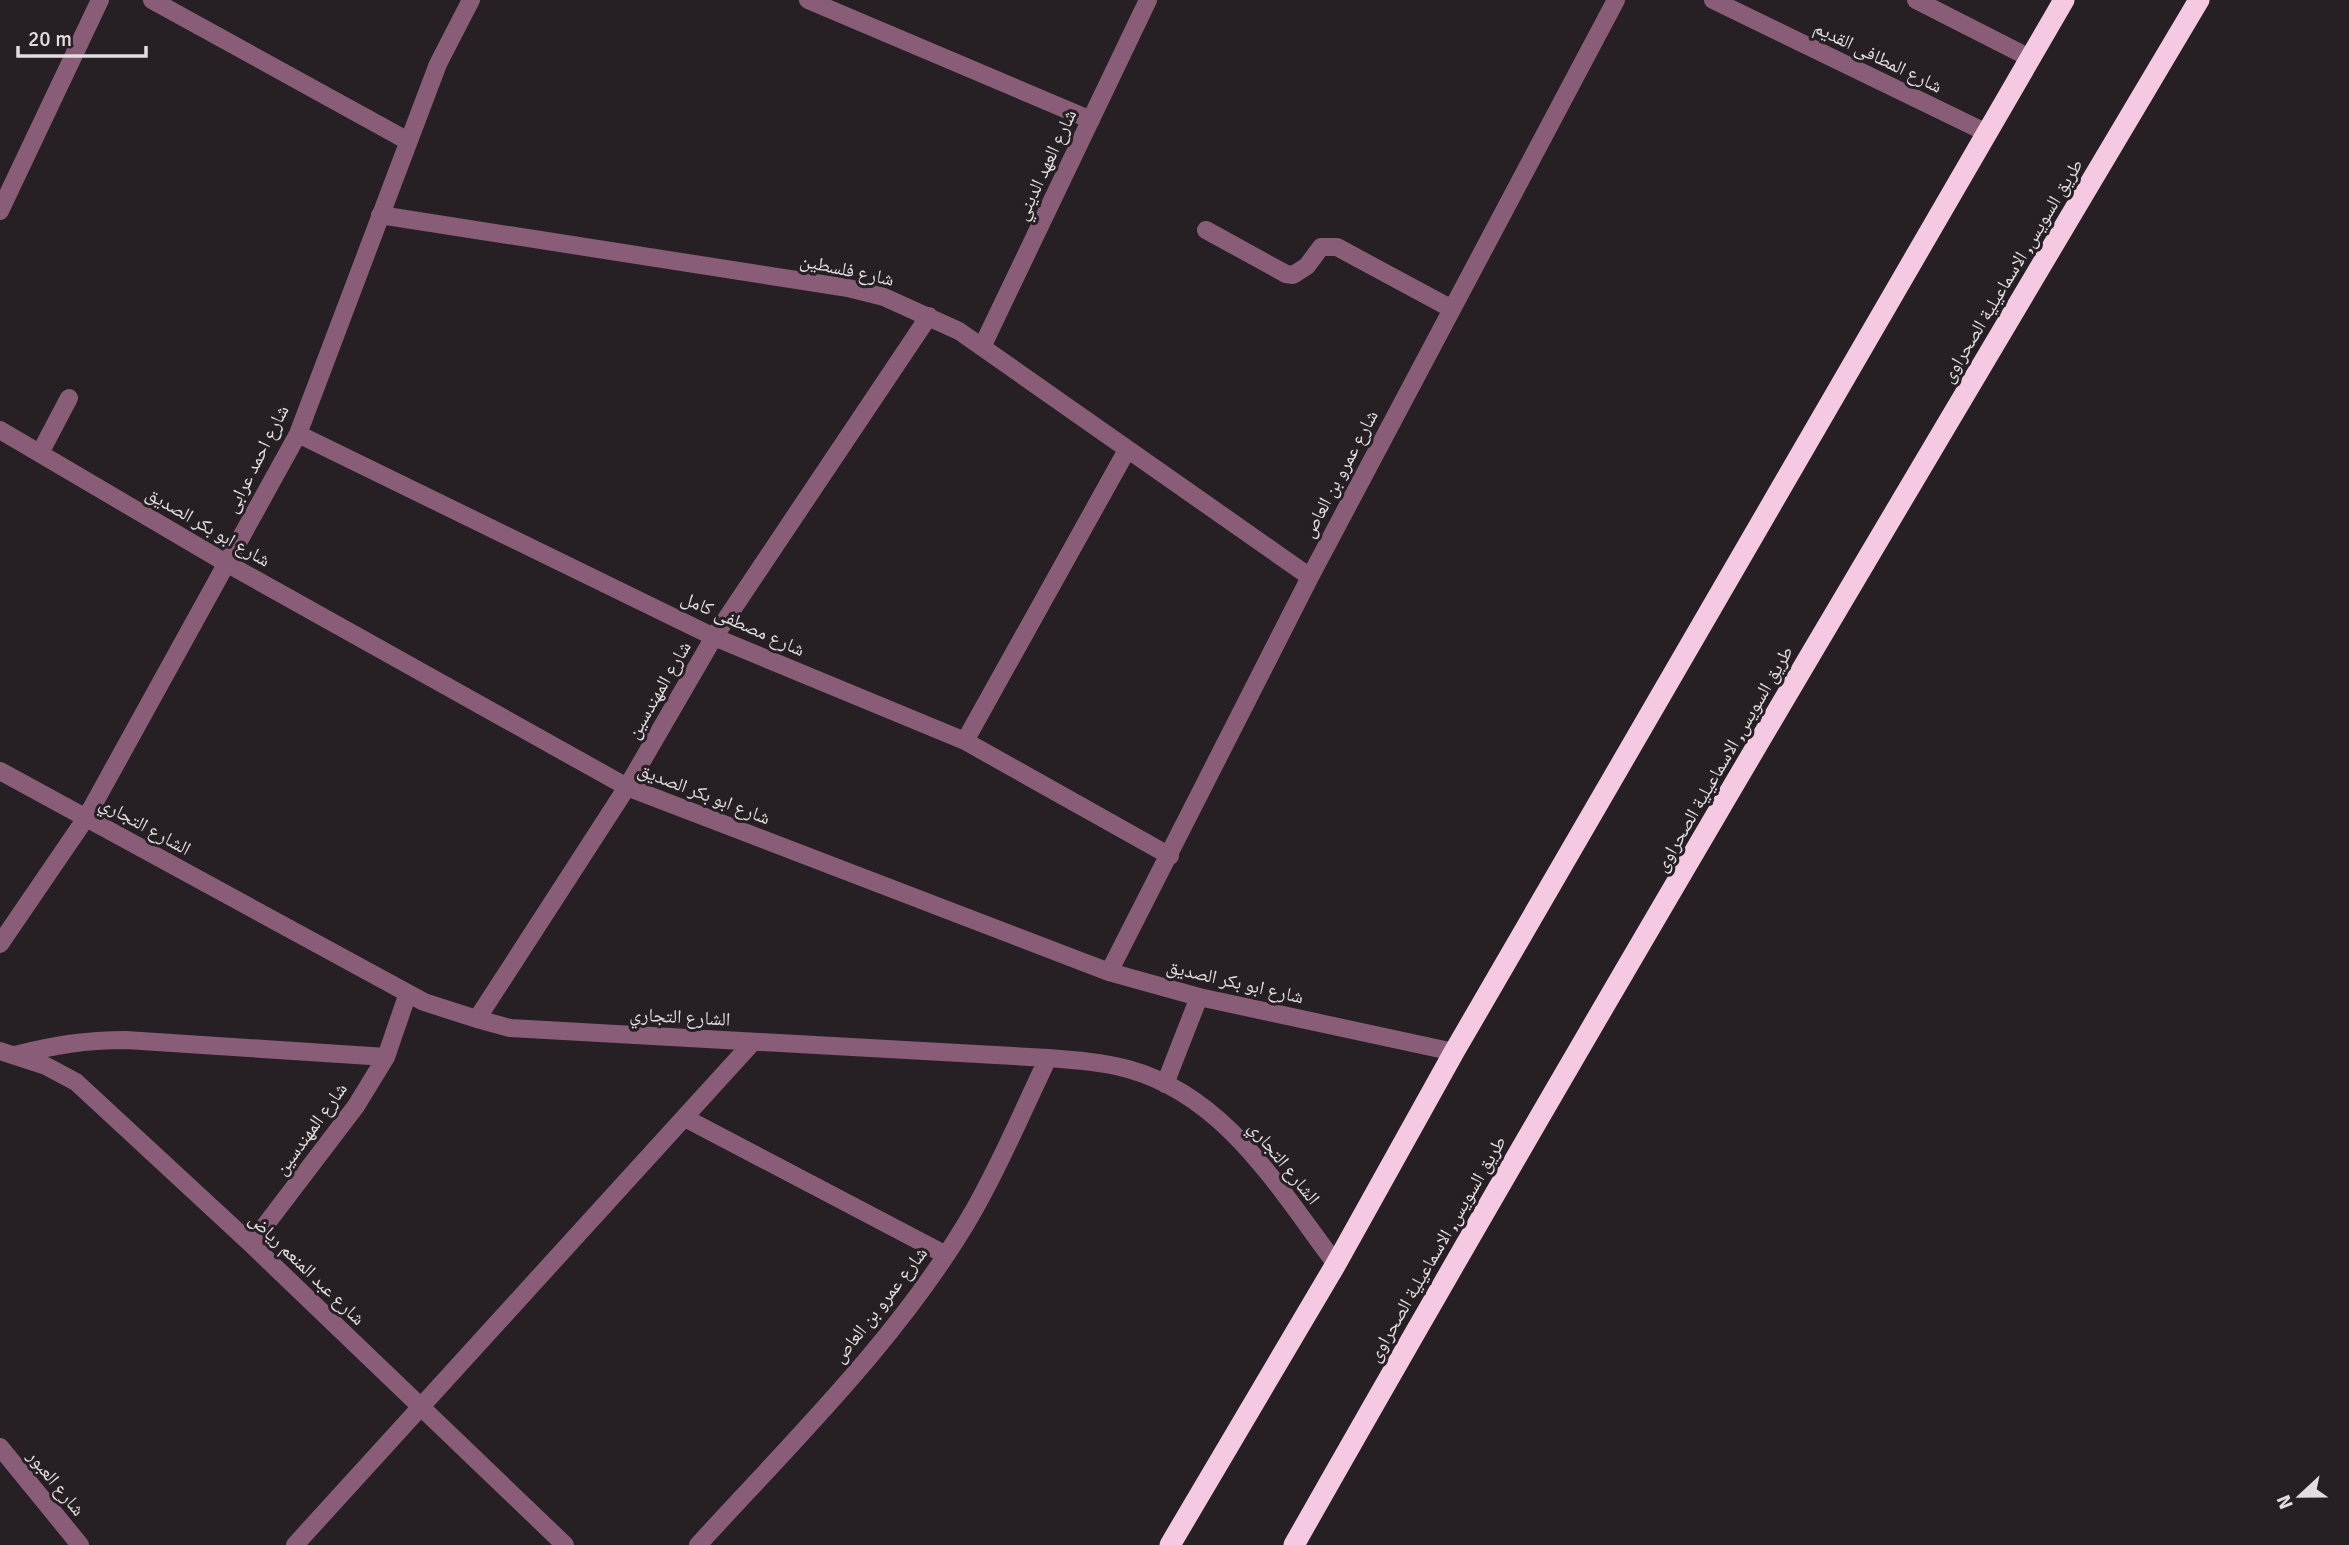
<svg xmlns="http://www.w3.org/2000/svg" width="2349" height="1545" font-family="Signika,'Noto Naskh Arabic',sans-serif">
  <rect width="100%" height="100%" fill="#261f23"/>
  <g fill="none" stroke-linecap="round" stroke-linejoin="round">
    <path stroke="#895d77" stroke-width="18" d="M 152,0 L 408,141
      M 808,0 L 1091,120
      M 1713,0 L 1987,133
      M 1916,0 L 2030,58
      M 0,211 L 100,0
      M 380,215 L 848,288 L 884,297 L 959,331 L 1310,577
      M 1206,230 L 1286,274 L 1293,275 L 1307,266 L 1321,247 L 1337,247 L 1452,309
      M 982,347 L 1148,0
      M 0,430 L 226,563 L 627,787 L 1109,972 L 1199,997 L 1454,1052
      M 298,434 L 714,637 L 965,741 L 1170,856
      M 40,453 L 69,398
      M 965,741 L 1127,450
      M 0,771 L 424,1002 L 477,1019 L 510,1028 L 1048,1058 C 1075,1060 1102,1062 1128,1069 C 1226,1096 1279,1189 1336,1264
      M 0,944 L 86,818 L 298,434 L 438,64 L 471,0
      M 1109,972 L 1310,577 L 1616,0
      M 477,1019 L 627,787 L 714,637 L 929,316
      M 0,1051 L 46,1066 L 76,1082 L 251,1244 L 565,1545
      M 15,1055 C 55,1045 85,1040 126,1040 L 386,1057
      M 1165,1084 L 1199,997
      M 685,1118 L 946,1255
      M 251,1244 L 356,1106 L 386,1057 L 408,993
      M 0,1447 L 80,1545
      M 295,1545 L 753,1042
      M 698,1545 C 793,1441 904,1333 974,1210 C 1002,1161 1024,1108 1048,1058"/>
    <path stroke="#f6c9e2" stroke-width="21" d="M 1170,1545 L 1336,1264 L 1454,1052 L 2064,0
      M 1294,1545 C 1588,1026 1894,513 2199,0"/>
  </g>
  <g text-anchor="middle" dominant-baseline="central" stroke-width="6" stroke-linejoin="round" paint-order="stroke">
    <g font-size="19" fill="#e2dde0" stroke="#261f23">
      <text transform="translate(1878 57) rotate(26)">شارع المطافى القديم</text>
      <text transform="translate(1046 165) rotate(-65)">شارع العهد الديني</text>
      <text transform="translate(847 270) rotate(12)">شارع فلسطين</text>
      <text transform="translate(2012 271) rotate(-59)">طريق السويس, الاسماعيلية الصحراوى</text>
      <text transform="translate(257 459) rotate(-63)">شارع احمد عرابى</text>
      <text transform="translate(1340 474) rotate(-62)">شارع عمرو بن العاص</text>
      <text transform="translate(208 527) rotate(30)">شارع ابو بكر الصديق</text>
      <text transform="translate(743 624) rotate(24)">شارع مصطفى كامل</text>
      <text transform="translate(659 690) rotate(-60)">شارع المهندسين</text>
      <text transform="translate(1724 759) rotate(-60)">طريق السويس, الاسماعيلية الصحراوى</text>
      <text transform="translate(704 794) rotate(21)">شارع ابو بكر الصديق</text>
      <text transform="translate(145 826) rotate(29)">الشارع التجاري</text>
      <text transform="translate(1235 982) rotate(13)">شارع ابو بكر الصديق</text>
      <text transform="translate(680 1017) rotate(3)">الشارع التجاري</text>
      <text transform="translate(311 1129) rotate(-54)">شارع المهندسين</text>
      <text transform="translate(1284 1163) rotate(51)">الشارع التجاري</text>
      <text transform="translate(1437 1249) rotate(-60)">طريق السويس, الاسماعيلية الصحراوى</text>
      <text transform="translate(307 1269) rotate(44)">شارع عبد المنعم رياض</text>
      <text transform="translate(880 1305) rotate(-52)">شارع عمرو بن العاص</text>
      <text transform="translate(56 1483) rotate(51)">شارع العبور</text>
    </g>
  </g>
  <g transform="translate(2300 1496) rotate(248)" stroke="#261f23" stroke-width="5" paint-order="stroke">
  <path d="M0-5L12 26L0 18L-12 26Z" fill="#e2dde0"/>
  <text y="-10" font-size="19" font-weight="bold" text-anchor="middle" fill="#e2dde0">N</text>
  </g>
  <path d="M18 46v10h128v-10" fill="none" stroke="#e2dde0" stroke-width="3.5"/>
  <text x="28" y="46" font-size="21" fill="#e2dde0" stroke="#261f23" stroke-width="5" paint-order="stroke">20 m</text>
</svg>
